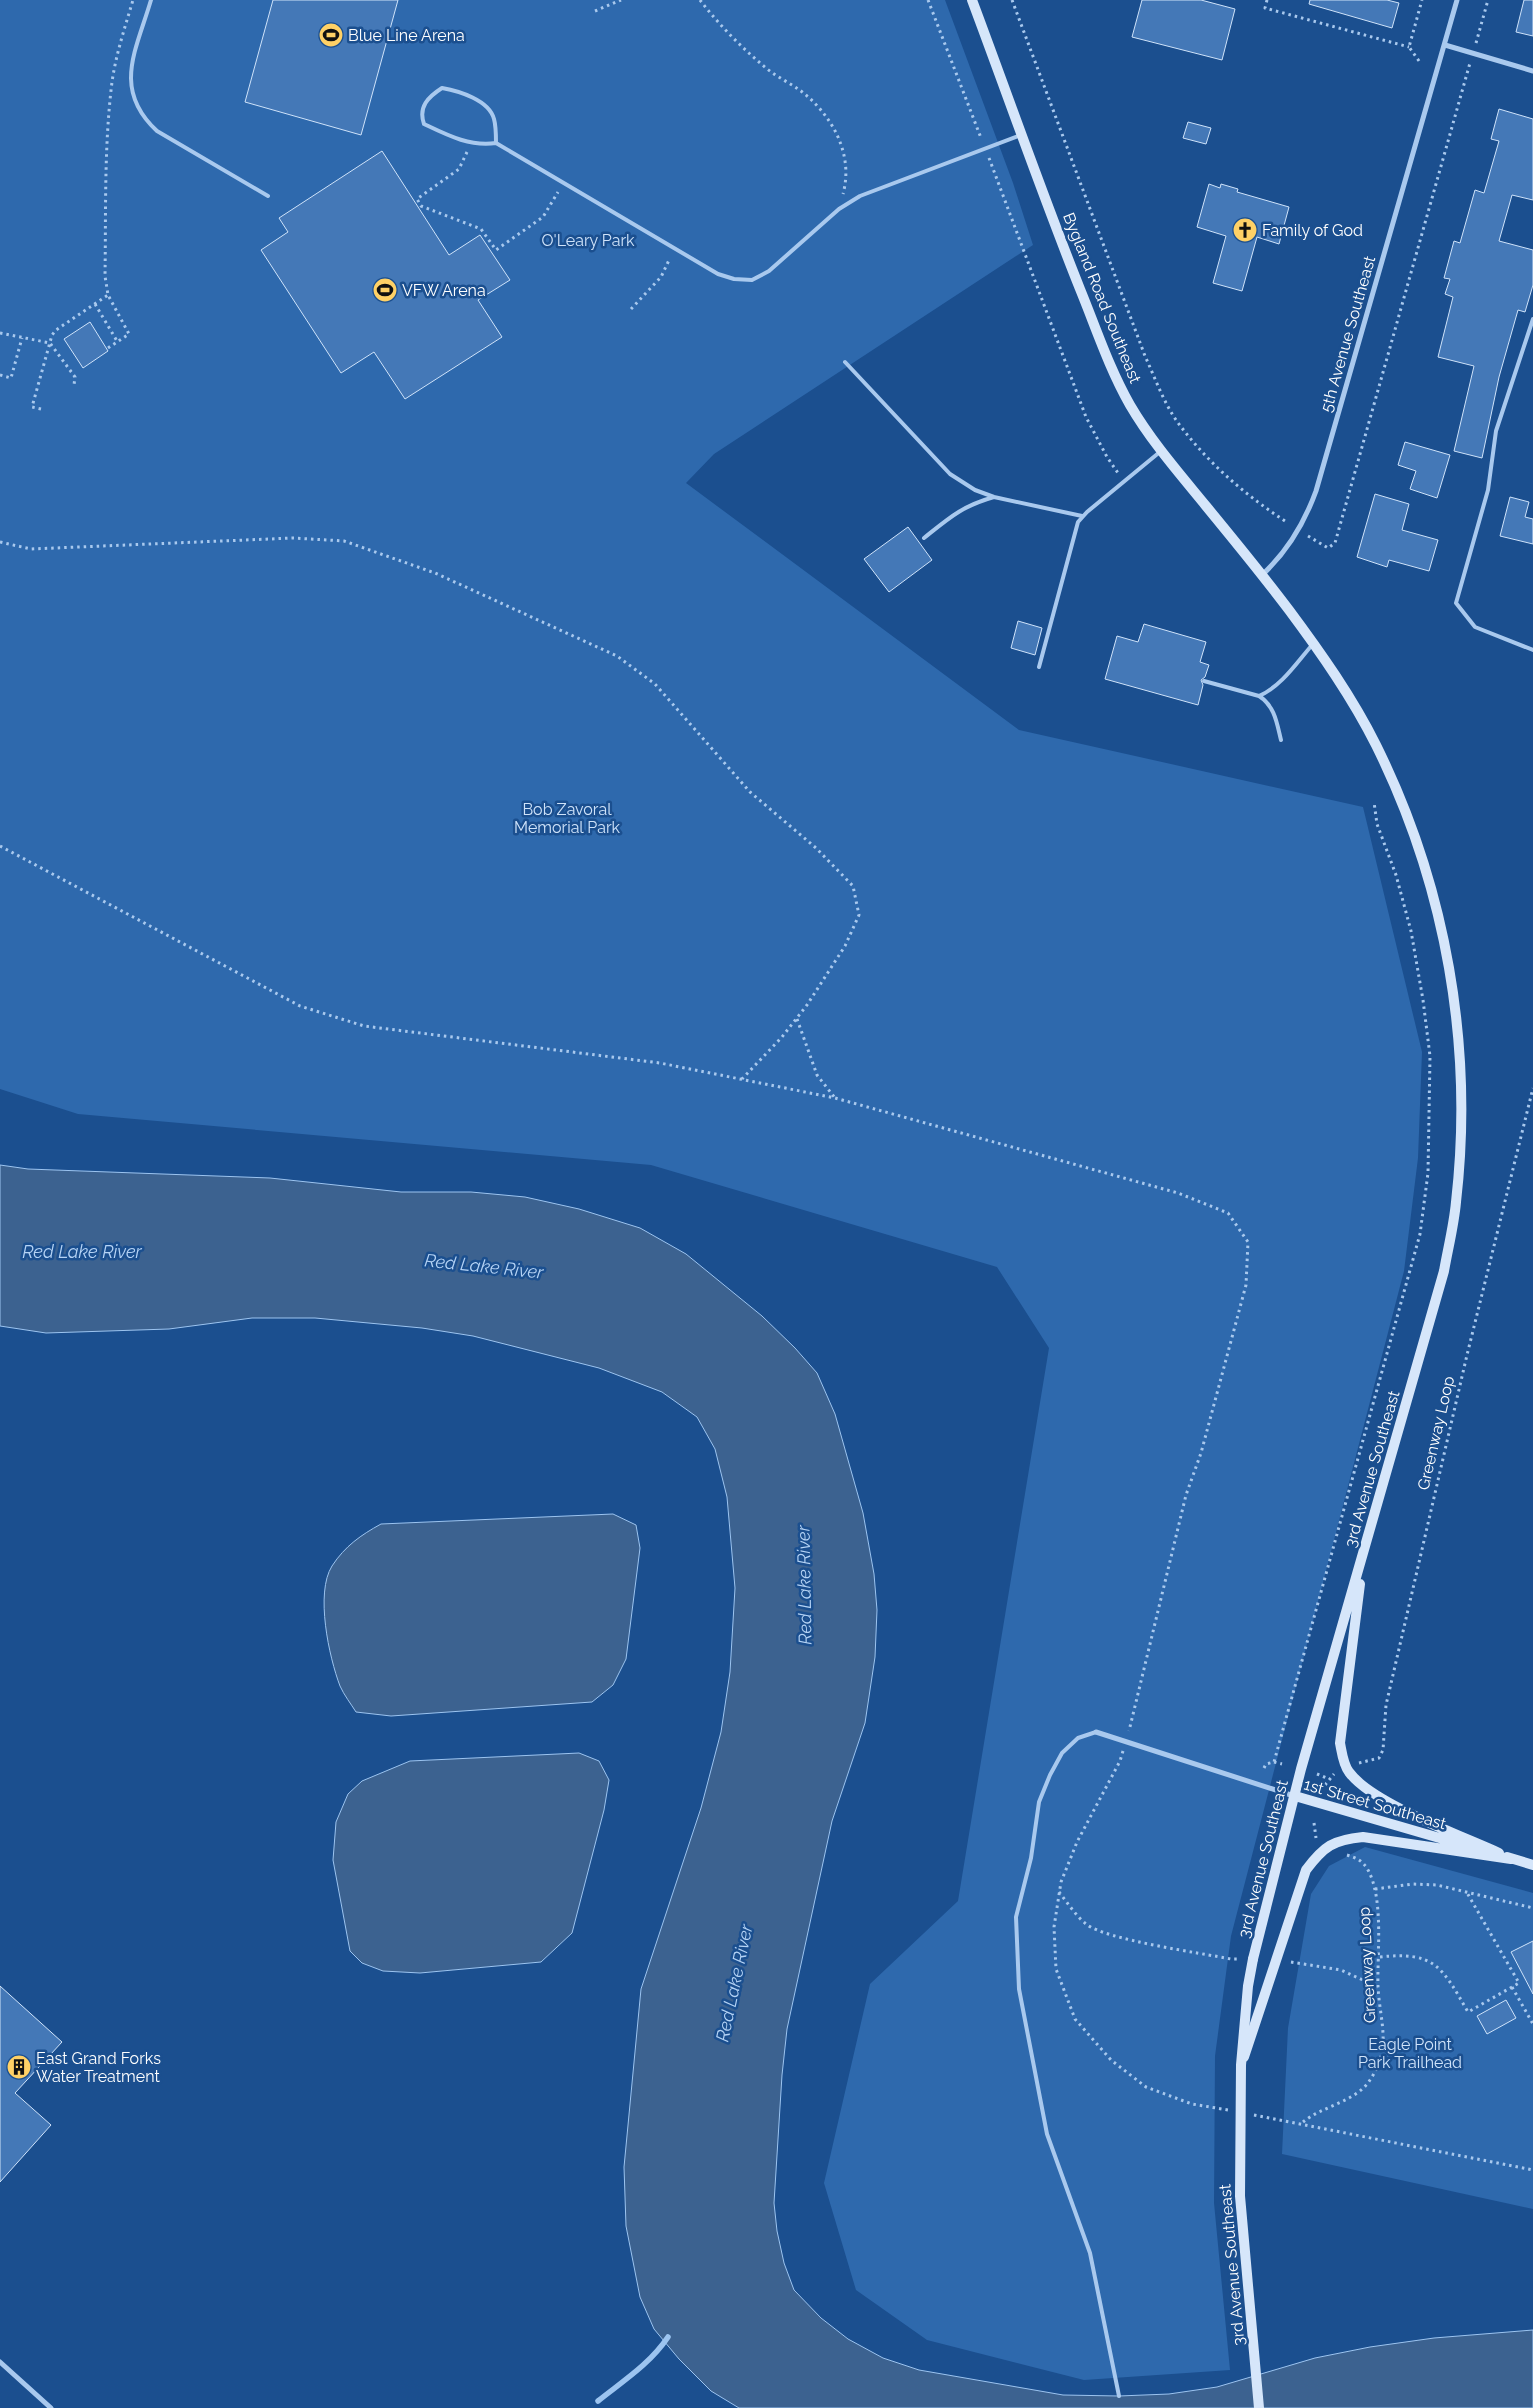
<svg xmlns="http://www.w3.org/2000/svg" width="1533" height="2408" font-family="Raleway,sans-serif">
  <rect width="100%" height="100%" fill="#1b4f8f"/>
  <path fill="#2e69ad" d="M 0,0 L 945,0 L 1013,183 L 1033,245 L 714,454 L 686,483 L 1019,730 L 1363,807 L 1422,1052 L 1418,1158 L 1404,1271 L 1231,1936 L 1215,2056 L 1214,2203 L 1230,2370 L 1084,2380 L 927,2340 L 856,2290 L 824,2183 L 870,1984 L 958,1901 L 1049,1348 L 997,1267 L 651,1165 L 78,1114 L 0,1089 Z
    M 1365,1847 L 1533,1893 L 1533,2209 L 1282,2154 L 1288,2028 L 1311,1894 L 1329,1866 Z"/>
  <path fill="#3c6290" stroke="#9cc4f0" d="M 0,1165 L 28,1169 L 270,1178 L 401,1192 L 471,1192 L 525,1197 L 579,1209 L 640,1228 L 686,1254 L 762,1316 L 795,1348 L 817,1373 L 835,1414 L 863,1513 L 874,1574 L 877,1610 L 875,1657 L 865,1723 L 832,1821 L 787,2029 L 782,2075 L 774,2203 L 777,2231 L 784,2263 L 794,2290 L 821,2318 L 848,2339 L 883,2358 L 919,2370 L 1063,2395 L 1119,2396 L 1169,2394 L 1217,2387 L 1315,2358 L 1370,2347 L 1434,2338 L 1533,2330 L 1533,2408 L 739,2408 L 711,2391 L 679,2359 L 654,2329 L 640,2297 L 626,2226 L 624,2167 L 641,1989 L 701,1808 L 721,1732 L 730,1672 L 735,1588 L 727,1497 L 715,1449 L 697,1417 L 662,1392 L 599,1368 L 473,1336 L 422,1328 L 315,1318 L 252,1318 L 169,1329 L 46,1333 L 0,1326 Z
    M 613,1514 L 636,1525 L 640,1548 L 626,1659 L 613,1685 L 592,1702 L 391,1716 L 356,1712 C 351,1704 344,1695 340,1686 C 329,1657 315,1593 332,1566 C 345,1546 361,1535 381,1524 Z
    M 579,1753 L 599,1761 L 609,1780 L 604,1810 L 572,1933 L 541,1962 L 420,1973 L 383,1971 L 362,1963 L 350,1951 L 333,1860 L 336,1822 L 348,1794 L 362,1781 L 410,1761 Z"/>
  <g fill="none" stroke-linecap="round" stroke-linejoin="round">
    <path stroke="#9cc4f0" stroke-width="5.5" d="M 598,2401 C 623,2381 650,2364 668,2337"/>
  </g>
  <path fill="#4478b7" stroke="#cfe3fa" d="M 273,0 L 398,0 L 361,135 L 245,102 Z
    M 1142,0 L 1201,0 L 1235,9 L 1222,60 L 1132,37 Z
    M 1310,0 L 1387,0 L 1399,3 L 1392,28 L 1309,4 Z
    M 1524,0 L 1533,0 L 1533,36 L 1516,32 Z
    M 1499,109 L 1533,119 L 1533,200 L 1512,195 L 1499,241 L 1533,250 L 1533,285 L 1525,312 L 1518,310 L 1499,377 L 1482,458 L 1454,451 L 1474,366 L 1438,357 L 1453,297 L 1445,294 L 1450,279 L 1444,278 L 1454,241 L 1460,243 L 1475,190 L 1484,193 L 1499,141 L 1491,139 Z
    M 1188,122 L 1211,128 L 1206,144 L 1183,138 Z
    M 382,151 L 449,255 L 480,235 L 510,280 L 478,300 L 502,337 L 405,399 L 374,352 L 341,373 L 261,250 L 288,232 L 279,218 Z
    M 1209,184 L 1220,188 L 1221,184 L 1238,189 L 1237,192 L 1289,207 L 1279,244 L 1257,237 L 1242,291 L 1213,283 L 1226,236 L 1197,227 Z
    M 90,322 L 108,351 L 83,368 L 64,339 Z
    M 1405,442 L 1450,455 L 1437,498 L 1410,489 L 1416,471 L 1398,465 Z
    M 1375,494 L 1409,504 L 1402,530 L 1438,540 L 1429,571 L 1389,560 L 1387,567 L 1357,557 Z
    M 1510,497 L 1529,502 L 1525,517 L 1533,519 L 1533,544 L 1500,536 Z
    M 908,527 L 932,560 L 889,592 L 864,559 Z
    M 1018,621 L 1042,628 L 1035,655 L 1011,648 Z
    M 1144,624 L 1206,642 L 1200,662 L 1209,665 L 1205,677 L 1201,680 L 1203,685 L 1198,705 L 1105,679 L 1117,636 L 1138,642 Z
    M 1533,1941 L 1533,1994 L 1511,1952 Z
    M 0,1986 L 62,2042 L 15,2093 L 51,2125 L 0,2182 Z
    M 1506,2000 L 1516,2018 L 1487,2034 L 1477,2016 Z"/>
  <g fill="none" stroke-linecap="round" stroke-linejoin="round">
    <path stroke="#a9c9ee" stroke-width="3" stroke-dasharray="2.5 4" stroke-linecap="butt" d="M 700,0 C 719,25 742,48 766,68 C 777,77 790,83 801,91 C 832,115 854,154 843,194
      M 928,0 L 981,138
      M 1012,0 L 1145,356 C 1156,380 1165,407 1182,428 C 1211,466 1248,497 1288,523
      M 1267,0 L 1265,8 L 1409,47
      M 595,11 L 621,0
      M 1476,43 L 1488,0
      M 1419,61 L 1409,47 L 1422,0
      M 467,152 L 459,169 L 417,199 L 421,206 L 481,229 L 496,250 L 543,217 L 558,192
      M 989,158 L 1086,417 L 1107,457 L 1118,473
      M 95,304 L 117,341
      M 631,309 L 661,277 L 670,258
      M 0,333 L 50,343 L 75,377 L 74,385
      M 108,348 L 129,334 L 108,295 L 105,276 C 106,212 104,146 112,82 C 116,54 125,27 133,0
      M 0,375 L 11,378 L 22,338
      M 41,409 L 32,407 L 52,335 L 56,330 L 108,295
      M 1308,536 L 1328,548 L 1335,543 L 1470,63
      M 0,542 L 31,549 L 293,538 L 344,541 L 435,573 L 617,656 L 655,684 L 750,792 L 816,848 L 853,886 L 859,915 L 845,946 L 807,1005 L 782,1037 L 742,1079
      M 0,846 L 300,1006 L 364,1026 L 660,1063 L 835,1098 L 1178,1193 L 1228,1213 L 1248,1242 L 1246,1285 L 1201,1453 L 1186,1495 L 1129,1731
      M 797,1019 L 817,1075 L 835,1098
      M 1123,1751 L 1120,1761 L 1077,1842 L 1061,1882 L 1054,1927 L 1056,1969 L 1075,2019 L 1111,2060 L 1146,2087 L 1192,2104 L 1228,2110
      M 1274,1762 L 1282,1764
      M 1359,1763 L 1379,1758 L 1383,1750 L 1386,1705 L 1467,1355 L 1533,1088
      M 1264,1768 L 1266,1764 L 1274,1762 L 1420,1234 L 1428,1173 L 1430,1056 L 1423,1000 L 1411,931 L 1396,875 L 1377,824 L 1374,802
      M 1317,1774 L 1329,1779
      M 1325,1785 L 1334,1774
      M 1314,1823 L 1316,1838
      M 1375,1889 L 1413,1884 L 1437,1885 L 1533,1908
      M 1059,1892 C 1067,1902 1076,1916 1086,1924 C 1106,1940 1201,1953 1231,1959 L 1240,1959
      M 1380,1957 C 1435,1951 1442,1967 1468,2012 L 1519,1983 L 1466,1891
      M 1291,1962 L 1341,1970 L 1378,1987
      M 1512,1987 L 1533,2024
      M 1254,2115 L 1533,2170
      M 1303,2122 C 1322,2106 1356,2102 1370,2080 C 1377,2070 1382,2057 1383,2044 C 1384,2025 1379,2007 1378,1987 C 1377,1954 1384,1899 1368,1870 C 1363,1861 1357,1858 1347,1855"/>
    <path stroke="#a9c9ee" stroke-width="4" d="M 151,0 C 136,51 112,89 157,131 L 268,196
      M 496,143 C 496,136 496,126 494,119 C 489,100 459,91 442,88 C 428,97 418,107 424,124 C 447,135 470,147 496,143 L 718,274 L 734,279 L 752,280 L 769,271 L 839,209 L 860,196 L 1021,135
      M 1533,319 L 1496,431 L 1488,490 L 1456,603 L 1475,627 L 1533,650
      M 845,362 L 950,474 L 975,490 L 994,497 L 1082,516
      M 924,538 C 949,518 962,506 994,497
      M 1039,667 L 1078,522 L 1087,512 L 1161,451
      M 1204,681 L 1259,696 C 1275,706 1277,724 1281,740
      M 1259,696 C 1282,686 1297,662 1313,644
      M 1096,1732 L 1078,1738 L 1062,1753 L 1050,1775 L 1039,1802 L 1031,1858 L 1016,1917 L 1019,1989 L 1047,2134 L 1090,2253 L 1119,2396"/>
    <path stroke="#a9c9ee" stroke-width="5" d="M 1445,45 L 1533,71
      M 1262,575 C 1288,551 1304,524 1316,491 L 1457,0
      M 1096,1732 L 1294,1796
      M 0,2362 L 51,2408"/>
    <path stroke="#d6e6fa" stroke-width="10" d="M 972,0 C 1008,96 1042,194 1080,289 C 1096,328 1109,368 1130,405 C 1151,441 1179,473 1206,506 C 1234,540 1262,574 1289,610 C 1321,653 1352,697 1376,745 C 1446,886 1474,1046 1456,1202 C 1454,1225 1448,1248 1444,1271 L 1301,1769 L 1253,1959
      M 1360,1584 L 1340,1743 C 1342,1753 1343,1764 1349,1772 C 1371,1803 1462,1836 1499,1853
      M 1295,1796 L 1474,1848
      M 1507,1857 L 1533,1865
      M 1244,2057 L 1306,1870 C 1324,1846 1333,1840 1363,1837 L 1511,1859"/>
    <path stroke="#d6e6fa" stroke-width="10" d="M 1253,1959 L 1248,1986 L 1241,2065 L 1240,2196 L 1259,2408"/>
  </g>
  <defs>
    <symbol id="stadium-disc" viewBox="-11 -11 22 22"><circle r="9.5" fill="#ffd166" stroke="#1b4f8f"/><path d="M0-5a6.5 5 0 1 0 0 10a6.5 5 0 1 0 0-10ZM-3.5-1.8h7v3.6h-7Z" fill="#111"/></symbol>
    <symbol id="church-disc" viewBox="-11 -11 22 22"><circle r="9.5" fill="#ffd166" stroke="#1b4f8f"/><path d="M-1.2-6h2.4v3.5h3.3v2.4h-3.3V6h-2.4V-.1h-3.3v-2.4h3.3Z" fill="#111"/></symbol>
    <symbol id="building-disc" viewBox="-11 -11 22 22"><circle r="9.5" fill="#ffd166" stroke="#1b4f8f"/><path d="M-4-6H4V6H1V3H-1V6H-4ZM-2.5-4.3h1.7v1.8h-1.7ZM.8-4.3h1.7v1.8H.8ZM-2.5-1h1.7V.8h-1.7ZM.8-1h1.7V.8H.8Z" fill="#111"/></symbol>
  </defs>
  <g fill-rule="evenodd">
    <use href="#stadium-disc" x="317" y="21" width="28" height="28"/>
    <use href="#church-disc" x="1231" y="216" width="28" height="28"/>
    <use href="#stadium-disc" x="371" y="276" width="28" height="28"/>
    <use href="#building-disc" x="5" y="2053" width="28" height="28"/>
  </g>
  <g text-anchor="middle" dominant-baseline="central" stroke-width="5" stroke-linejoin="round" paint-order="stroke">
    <g font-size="16" fill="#fff" stroke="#1b4f8f" text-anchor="start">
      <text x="348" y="35">Blue Line Arena</text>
      <text x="1262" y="230">Family of God</text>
      <text x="402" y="290">VFW Arena</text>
      <text x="36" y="2058">East Grand Forks<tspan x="36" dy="18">Water Treatment</tspan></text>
    </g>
    <g font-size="16" fill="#cfe3fa" stroke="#1b4f8f">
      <text x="588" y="240">O'Leary Park</text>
      <text x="567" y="809">Bob Zavoral<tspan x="567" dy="18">Memorial Park</tspan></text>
      <text x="1410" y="2044">Eagle Point<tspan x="1410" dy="18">Park Trailhead</tspan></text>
    </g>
    <g font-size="16" fill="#fff" stroke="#1b4f8f">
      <text transform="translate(1102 298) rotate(68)">Bygland Road Southeast</text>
      <text transform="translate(1348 334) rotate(-74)">5th Avenue Southeast</text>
      <text transform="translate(1436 1433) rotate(-77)">Greenway Loop</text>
      <text transform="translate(1372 1469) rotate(-74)">3rd Avenue Southeast</text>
      <text transform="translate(1375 1804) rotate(16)">1st Street Southeast</text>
      <text transform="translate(1263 1859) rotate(-76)">3rd Avenue Southeast</text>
      <text transform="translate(1367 1965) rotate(-93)">Greenway Loop</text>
      <text transform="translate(1232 2265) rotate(-95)">3rd Avenue Southeast</text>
    </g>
    <g font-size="18" font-style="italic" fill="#b5d3f5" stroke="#1b4f8f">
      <text x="82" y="1251">Red Lake River</text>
      <text transform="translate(484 1266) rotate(6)">Red Lake River</text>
      <text transform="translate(804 1585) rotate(-91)">Red Lake River</text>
      <text transform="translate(734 1983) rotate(-78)">Red Lake River</text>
    </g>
  </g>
</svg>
